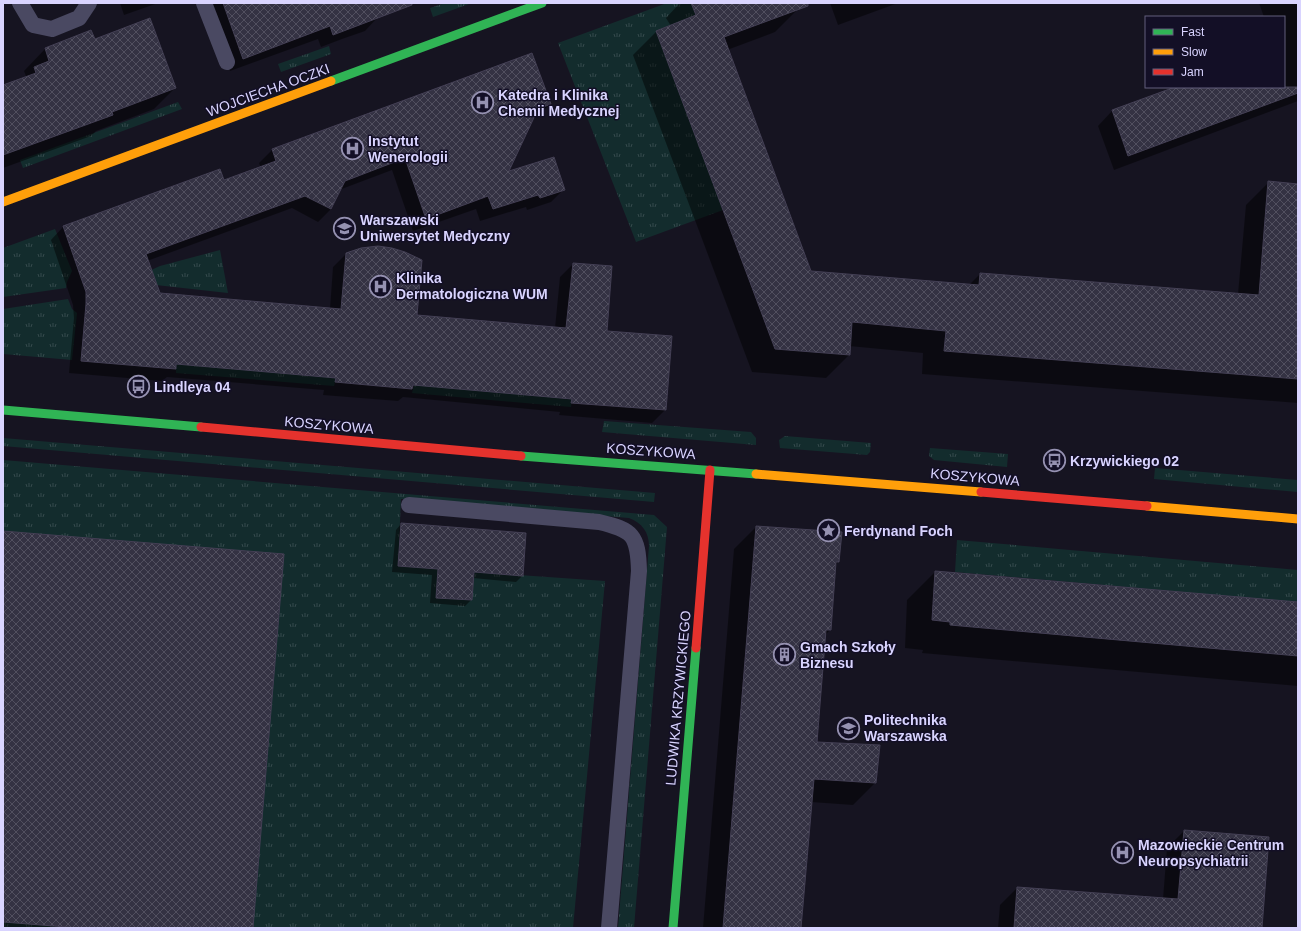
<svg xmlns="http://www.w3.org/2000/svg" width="1301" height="931" font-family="Arial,sans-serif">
  <defs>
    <pattern id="grass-tufts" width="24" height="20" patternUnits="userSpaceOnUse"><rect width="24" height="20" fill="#132c2d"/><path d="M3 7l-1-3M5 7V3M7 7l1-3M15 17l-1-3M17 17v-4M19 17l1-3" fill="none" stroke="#354a4c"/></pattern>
    <pattern id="building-cross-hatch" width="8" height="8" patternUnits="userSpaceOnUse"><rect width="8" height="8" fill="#343243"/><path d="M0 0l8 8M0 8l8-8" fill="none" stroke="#514f5f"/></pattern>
  </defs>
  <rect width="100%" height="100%" fill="#161421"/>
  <path fill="url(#grass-tufts)" d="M 445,3 L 472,3 L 433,17 L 430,8 Z
    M 667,3 L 691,3 L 696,15 L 656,31 L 723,210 L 636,242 L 558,43 Z
    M 329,46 L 331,54 L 281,72 L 278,64 Z
    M 178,102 L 182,109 L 23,168 L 20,160 Z
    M 55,229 L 72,271 L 67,282 L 66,288 L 3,297 L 3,248 Z
    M 220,250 L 228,293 L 138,283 L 136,277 L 160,266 Z
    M 68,299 L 72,309 L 77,313 L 72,360 L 3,354 L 3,309 Z
    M 176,364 L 336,378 L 334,386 L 176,373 Z
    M 414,385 L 572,399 L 571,407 L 412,393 Z
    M 604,421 L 751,432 L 756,438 L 756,445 L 602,432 Z
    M 785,436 L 871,443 L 870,452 L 867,455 L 780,448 L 779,440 Z
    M 3,438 L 655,493 L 654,502 L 3,446 Z
    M 930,448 L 1008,454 L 1007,467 L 934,460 L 929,456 Z
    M 3,460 L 654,515 L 667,527 L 634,928 L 618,928 L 649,546 C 649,532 642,523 629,518 L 401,499 L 398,566 L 438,569 L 436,598 L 472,600 L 474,572 L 605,581 L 573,928 L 253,928 L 284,554 L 3,531 Z
    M 1155,468 L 1298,480 L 1298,492 L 1154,479 Z
    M 957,540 L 1298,570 L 1298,602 L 955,572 Z
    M 3,922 L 79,928 L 3,928 Z"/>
  <path fill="#0007" d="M 120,3 L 158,3 L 124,15 Z
    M 205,3 L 414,3 L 377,17 L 377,18 L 365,31 L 342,39 L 321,47 L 318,39 L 230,71 Z
    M 680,3 L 796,3 L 798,9 L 775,32 L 727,50 L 810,272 L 969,285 L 980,274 L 1238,294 L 1246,205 L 1269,182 L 1298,185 L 1298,403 L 922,374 L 923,353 L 849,346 L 849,355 L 826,378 L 752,372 L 633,55 L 656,32 L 671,26 L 666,18 Z
    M 830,3 L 898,3 L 838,25 Z
    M 1259,3 L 1298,3 L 1298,101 L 1114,170 L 1098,126 L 1112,111 L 1178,87 L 1284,87 L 1284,17 L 1264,17 Z
    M 94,40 L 175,88 L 154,109 L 96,131 L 91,136 L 3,168 L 3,86 L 23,79 L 26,76 L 24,71 L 45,49 L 61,43 Z
    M 531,54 L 550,104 L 537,117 L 533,118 L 507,173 L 564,189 L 551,202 L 527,210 L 526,207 L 480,221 L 476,209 L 413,231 L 392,170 L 339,190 L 331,209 L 318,222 L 292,208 L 147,261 L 160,294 L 330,309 L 333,267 L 346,254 L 416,316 L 555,328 L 560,277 L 573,264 L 606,332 L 671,337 L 665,410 L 652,423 L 559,415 L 560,412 L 403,397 L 398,401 L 323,395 L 324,390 L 167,377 L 162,381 L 69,373 L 74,318 L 73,305 L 51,240 L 63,227 L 219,170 L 223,182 L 261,168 L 259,163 L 272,150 Z
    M 401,524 L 522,576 L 516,582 L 473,578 L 471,600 L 465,606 L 430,603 L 432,575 L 392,572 L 396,530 Z
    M 756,527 L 841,533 L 838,562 L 835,566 L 830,630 L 825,635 L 816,743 L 875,783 L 853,805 L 811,802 L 800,928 L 703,928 L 734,549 Z
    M 3,532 L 252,928 L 3,928 Z
    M 935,572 L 1298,603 L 1298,686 L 922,653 L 923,650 L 905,648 L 907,600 Z
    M 1184,831 L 1261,928 L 998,928 L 1000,905 L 1017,888 L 1163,899 L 1167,848 Z"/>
  <path fill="url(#building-cross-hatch)" stroke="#433f54" d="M 223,3 L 412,3 L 412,5 L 333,35 L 330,26 L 243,59 Z
    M 691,3 L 808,3 L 808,6 L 724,37 L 811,271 L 979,285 L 980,273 L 1259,295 L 1268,181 L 1298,184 L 1298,379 L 944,351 L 946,331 L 852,322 L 850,355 L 775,349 L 656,31 L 696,15 Z
    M 150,18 L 176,88 L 112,112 L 113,115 L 3,155 L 3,85 L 36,73 L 34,67 L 49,61 L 45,48 L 91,30 L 95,39 Z
    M 532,53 L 551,104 L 538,109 L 509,171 L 554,157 L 565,190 L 540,198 L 538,195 L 493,209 L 488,196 L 426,219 L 405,158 L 345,181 L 331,209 L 305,196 L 146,254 L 160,293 L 341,309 L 346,253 L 361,248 L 378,246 L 392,248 L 405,252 L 422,260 L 417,315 L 566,328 L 573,263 L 612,266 L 607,331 L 672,336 L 666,410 L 571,403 L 572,399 L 413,385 L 412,389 L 335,382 L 336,378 L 176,364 L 176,369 L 81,361 L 86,304 L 86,292 L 63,226 L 220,169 L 224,180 L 276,161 L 272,149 Z
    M 1175,87 L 1298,87 L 1298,93 L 1128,156 L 1112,110 Z
    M 401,523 L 526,533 L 523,576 L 474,572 L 472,600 L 436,598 L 438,569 L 398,566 Z
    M 756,526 L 842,532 L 839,562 L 836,562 L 831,630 L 826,630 L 817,742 L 880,745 L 876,783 L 814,779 L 801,928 L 723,928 Z
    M 3,531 L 284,554 L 253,928 L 79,928 L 3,922 Z
    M 935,571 L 1298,602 L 1298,656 L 950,625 L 950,622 L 932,620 Z
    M 1184,830 L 1269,837 L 1262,928 L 1014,928 L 1017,887 L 1178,899 Z"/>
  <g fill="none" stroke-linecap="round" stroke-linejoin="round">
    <path stroke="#4a4962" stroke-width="16" d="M 20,3 L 33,25 L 52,29 L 79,18 L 89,3
      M 204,3 L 227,62
      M 409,505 L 599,522 C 633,530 638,535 639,571 L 609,928"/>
    <path stroke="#30b455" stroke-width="9" d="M 331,81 L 542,3
      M 3,410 L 201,427
      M 521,456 L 756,474
      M 673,928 L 696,648"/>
    <path stroke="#ff9f0a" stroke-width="9" d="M 3,202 L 331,81
      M 756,474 L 981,492
      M 1147,506 L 1298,519"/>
    <path stroke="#e5322d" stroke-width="9" d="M 201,427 L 521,456
      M 981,492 L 1147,506
      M 696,648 L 710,470"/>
  </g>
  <defs>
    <symbol id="hospital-ring" viewBox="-11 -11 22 22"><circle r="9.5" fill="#130f26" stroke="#9591b1" stroke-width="1.5"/><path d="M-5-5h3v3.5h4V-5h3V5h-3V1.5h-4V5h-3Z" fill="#9591b1"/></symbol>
    <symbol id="university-ring" viewBox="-11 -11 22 22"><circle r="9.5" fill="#130f26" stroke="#9591b1" stroke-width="1.5"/><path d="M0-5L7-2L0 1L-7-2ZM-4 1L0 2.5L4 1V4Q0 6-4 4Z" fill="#9591b1"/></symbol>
    <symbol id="bus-ring" viewBox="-11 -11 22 22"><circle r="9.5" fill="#130f26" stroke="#9591b1" stroke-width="1.5"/><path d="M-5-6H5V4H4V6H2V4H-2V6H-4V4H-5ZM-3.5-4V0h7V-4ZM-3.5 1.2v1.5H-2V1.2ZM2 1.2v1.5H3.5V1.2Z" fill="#9591b1"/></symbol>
    <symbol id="sight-ring" viewBox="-11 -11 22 22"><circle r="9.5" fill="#130f26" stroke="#9591b1" stroke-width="1.5"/><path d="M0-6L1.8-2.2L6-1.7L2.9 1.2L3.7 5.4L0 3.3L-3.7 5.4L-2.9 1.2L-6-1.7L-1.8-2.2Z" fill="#9591b1"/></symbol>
    <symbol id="building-ring" viewBox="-11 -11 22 22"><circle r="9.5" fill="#130f26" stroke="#9591b1" stroke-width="1.5"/><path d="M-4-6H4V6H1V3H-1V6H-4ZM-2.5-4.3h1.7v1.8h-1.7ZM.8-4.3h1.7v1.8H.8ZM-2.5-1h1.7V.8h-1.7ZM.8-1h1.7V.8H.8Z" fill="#9591b1"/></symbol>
  </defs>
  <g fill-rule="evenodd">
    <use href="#hospital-ring" x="470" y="90" width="25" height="25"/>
    <use href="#hospital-ring" x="340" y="136" width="25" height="25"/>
    <use href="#university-ring" x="332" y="216" width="25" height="25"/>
    <use href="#hospital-ring" x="368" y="274" width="25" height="25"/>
    <use href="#bus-ring" x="126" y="374" width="25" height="25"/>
    <use href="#bus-ring" x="1042" y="448" width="25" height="25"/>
    <use href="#sight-ring" x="816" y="518" width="25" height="25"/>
    <use href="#building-ring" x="772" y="642" width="25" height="25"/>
    <use href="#university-ring" x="836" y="716" width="25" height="25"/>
    <use href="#hospital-ring" x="1110" y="840" width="25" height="25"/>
  </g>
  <g text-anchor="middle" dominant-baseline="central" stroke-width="3" stroke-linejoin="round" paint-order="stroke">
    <g font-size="14" fill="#d9d4ff" stroke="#130f26">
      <text transform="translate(268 90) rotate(-20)">WOJCIECHA OCZKI</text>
      <text transform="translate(329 425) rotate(5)">KOSZYKOWA</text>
      <text transform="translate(651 451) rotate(4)">KOSZYKOWA</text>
      <text transform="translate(975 477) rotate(5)">KOSZYKOWA</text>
      <text transform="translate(678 698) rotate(-85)">LUDWIKA KRZYWICKIEGO</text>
    </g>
    <g font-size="14" font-weight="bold" fill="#d9d4ff" stroke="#130f26" text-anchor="start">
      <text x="498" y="95">Katedra i Klinika<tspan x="498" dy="16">Chemii Medycznej</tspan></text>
      <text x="368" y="141">Instytut<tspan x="368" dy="16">Wenerologii</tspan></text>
      <text x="360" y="220">Warszawski<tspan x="360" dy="16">Uniwersytet Medyczny</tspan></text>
      <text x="396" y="278">Klinika<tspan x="396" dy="16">Dermatologiczna WUM</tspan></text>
      <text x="154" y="387">Lindleya 04</text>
      <text x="1070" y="461">Krzywickiego 02</text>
      <text x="844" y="531">Ferdynand Foch</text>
      <text x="800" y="647">Gmach Szkoły<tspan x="800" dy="16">Biznesu</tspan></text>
      <text x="864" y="720">Politechnika<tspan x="864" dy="16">Warszawska</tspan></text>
      <text x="1138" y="845">Mazowieckie Centrum<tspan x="1138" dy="16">Neuropsychiatrii</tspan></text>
    </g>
  </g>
  <rect width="1301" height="931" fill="none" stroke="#d9d4ff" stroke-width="8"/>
  <rect x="1145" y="16" width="140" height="72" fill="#130f26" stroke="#625e7d"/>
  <rect x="1153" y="29" width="20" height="6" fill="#30b455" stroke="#625e7d"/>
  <text x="1181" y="36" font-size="12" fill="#d9d4ff">Fast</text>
  <rect x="1153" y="49" width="20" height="6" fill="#ff9f0a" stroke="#625e7d"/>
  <text x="1181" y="56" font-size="12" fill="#d9d4ff">Slow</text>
  <rect x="1153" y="69" width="20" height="6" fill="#e5322d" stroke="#625e7d"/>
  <text x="1181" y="76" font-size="12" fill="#d9d4ff">Jam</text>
</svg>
